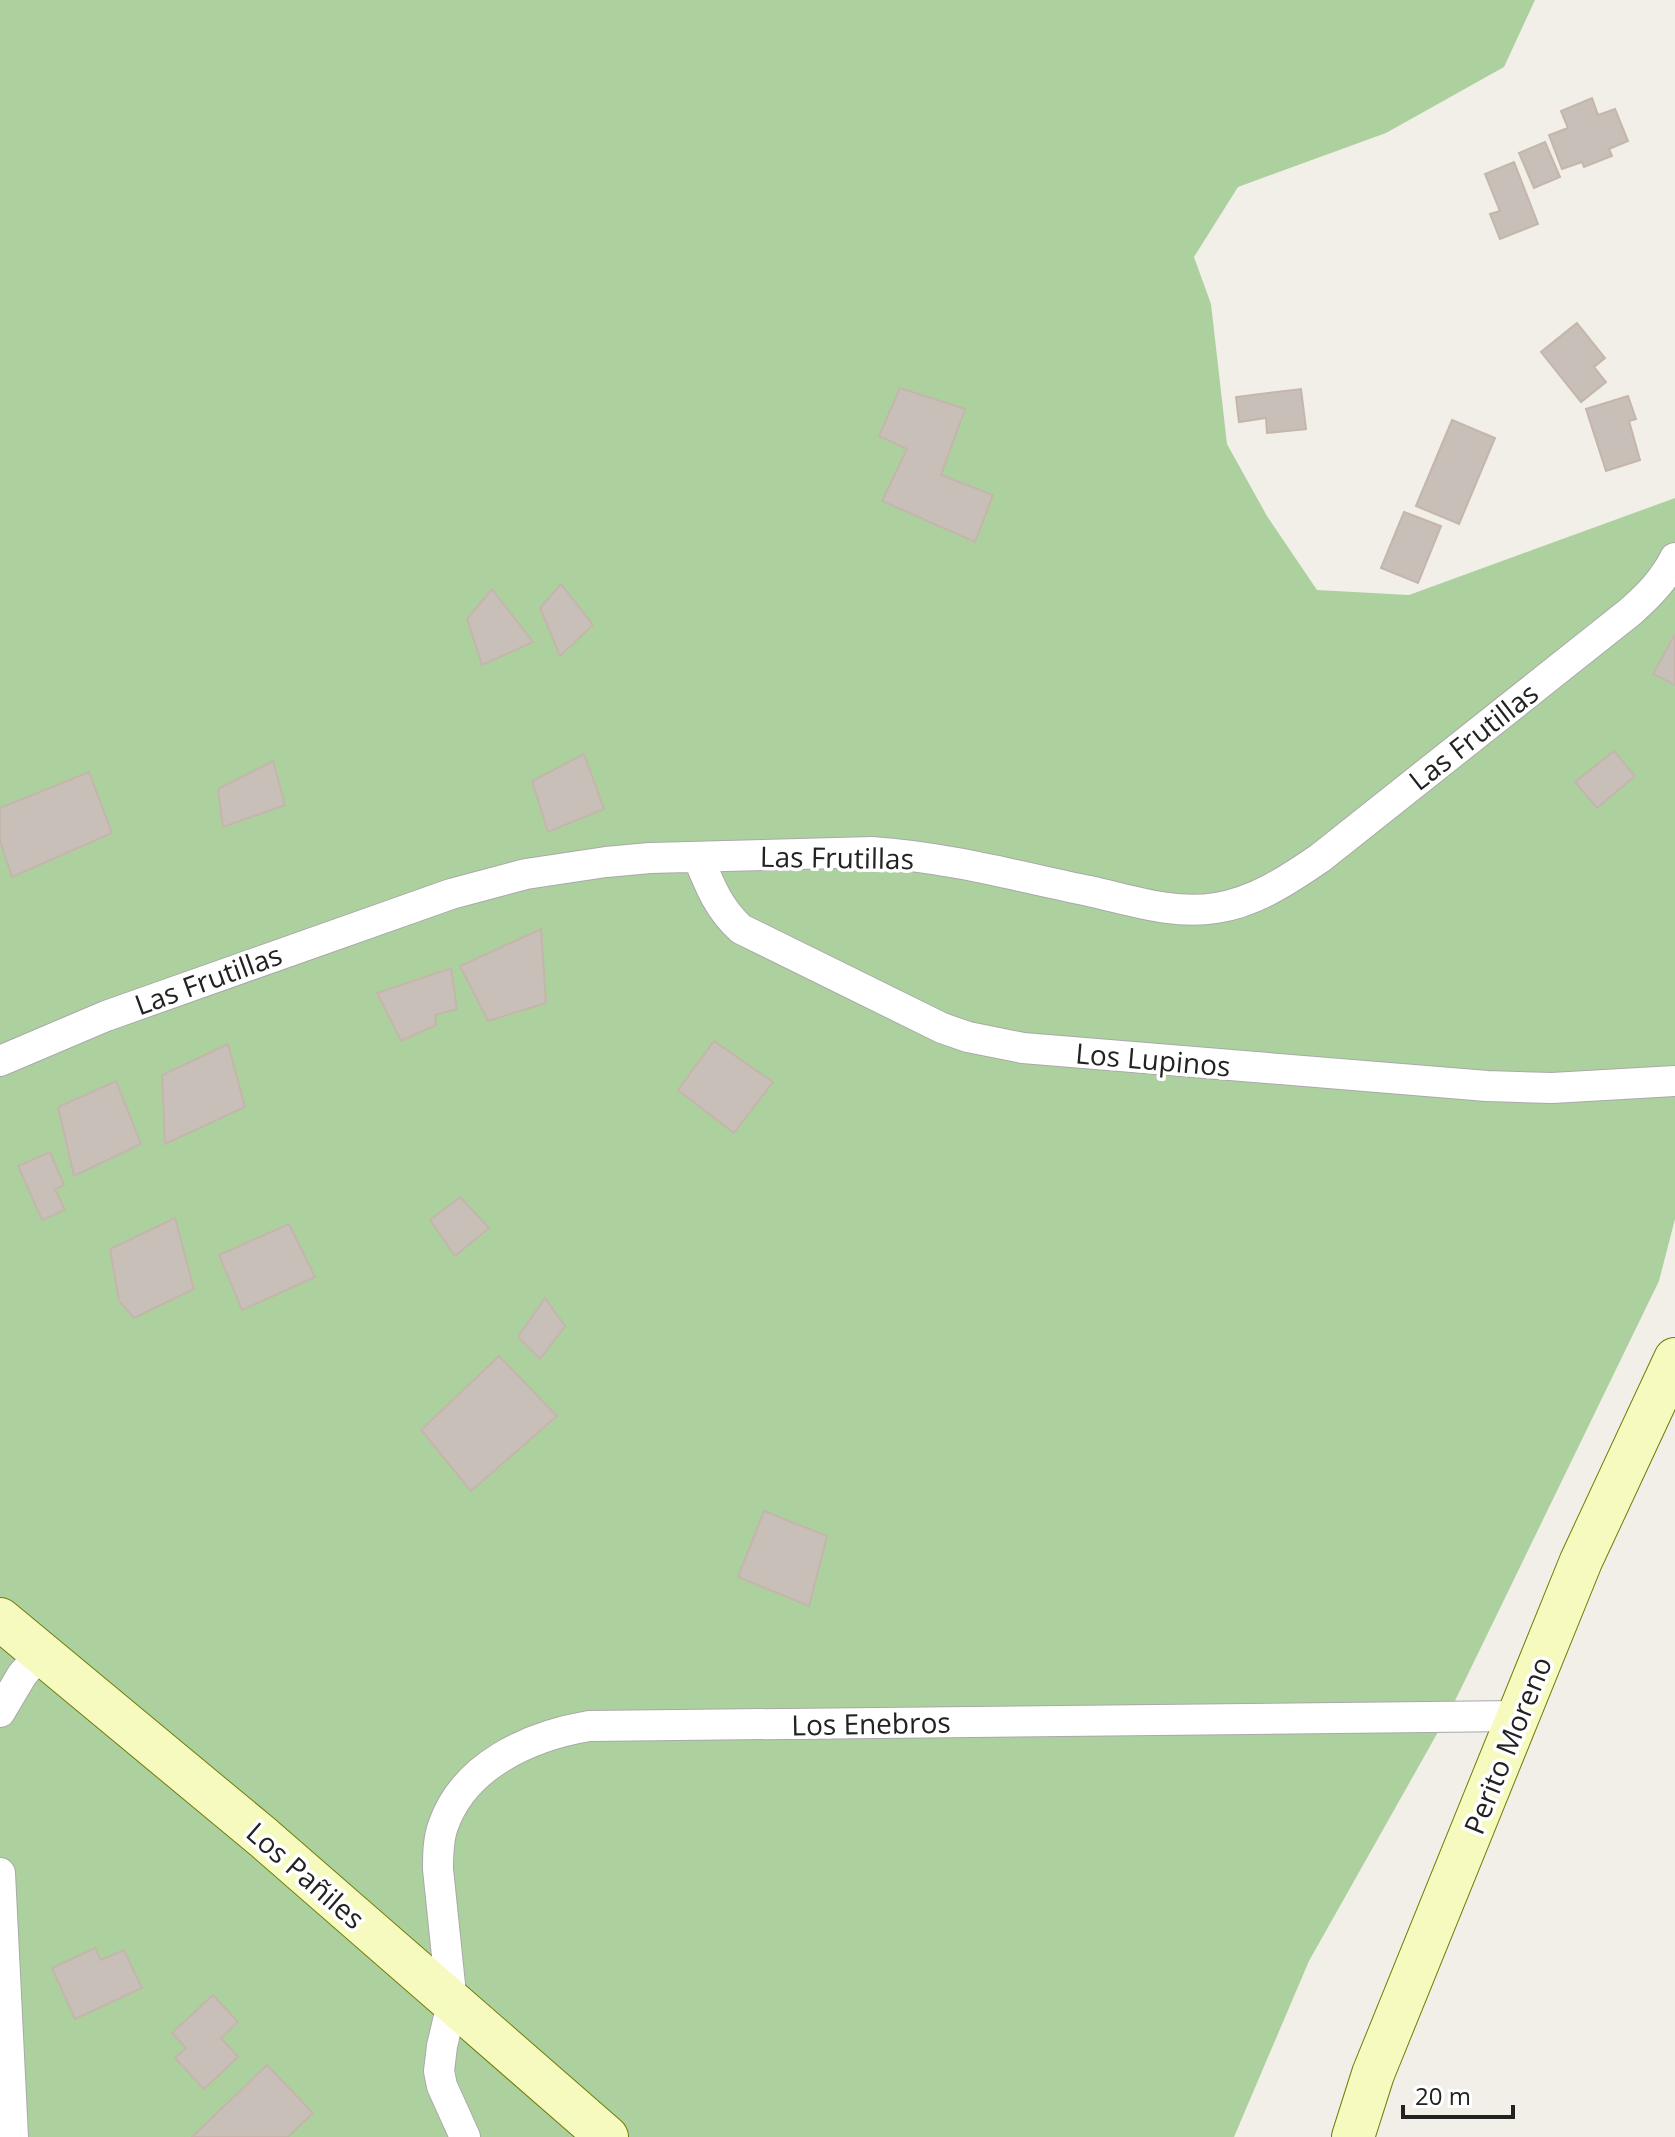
<svg xmlns="http://www.w3.org/2000/svg" width="1675" height="2137" font-family="'Open Sans',sans-serif">
  <rect width="100%" height="100%" fill="#f2efe9"/>
  <path fill="#add19e" d="M 0,0 L 1535,0 L 1504,67 L 1386,133 L 1238,187 L 1194,257 L 1211,304 L 1227,444 L 1267,516 L 1317,590 L 1409,595 L 1675,498 L 1675,1219 L 1659,1281 L 1451,1709 L 1309,1961 L 1234,2137 L 0,2137 Z"/>
  <path fill="#c7bfb8" stroke="#c4b6ab" stroke-width="2" d="M 1592,98 L 1598,115 L 1615,109 L 1628,141 L 1609,149 L 1612,156 L 1584,167 L 1582,162 L 1562,169 L 1549,135 L 1568,128 L 1561,111 Z
    M 1545,142 L 1560,177 L 1534,188 L 1519,153 Z
    M 1514,162 L 1538,224 L 1500,239 L 1490,214 L 1500,211 L 1485,174 Z
    M 1577,323 L 1605,358 L 1594,367 L 1606,382 L 1581,402 L 1541,352 Z
    M 900,388 L 965,409 L 941,475 L 993,495 L 975,542 L 882,501 L 907,449 L 879,436 Z
    M 1301,389 L 1306,429 L 1267,433 L 1266,418 L 1239,422 L 1236,397 Z
    M 1628,396 L 1636,419 L 1629,421 L 1640,460 L 1606,471 L 1586,409 Z
    M 1452,420 L 1495,438 L 1459,524 L 1416,506 Z
    M 1404,512 L 1441,526 L 1418,583 L 1381,568 Z
    M 561,584 L 593,625 L 560,656 L 540,608 Z
    M 492,589 L 533,642 L 482,665 L 467,619 Z
    M 1675,634 L 1675,685 L 1653,674 Z
    M 1614,751 L 1635,776 L 1597,808 L 1575,782 Z
    M 584,754 L 604,809 L 548,832 L 532,781 Z
    M 273,761 L 285,805 L 223,827 L 218,789 Z
    M 89,772 L 112,833 L 12,877 L 0,841 L 0,808 Z
    M 541,929 L 546,1003 L 488,1021 L 460,966 Z
    M 451,968 L 457,1009 L 435,1015 L 436,1025 L 401,1041 L 377,993 Z
    M 714,1041 L 773,1082 L 734,1133 L 678,1090 Z
    M 228,1044 L 245,1107 L 165,1144 L 162,1075 Z
    M 116,1081 L 141,1144 L 74,1176 L 58,1107 Z
    M 50,1152 L 64,1185 L 55,1189 L 65,1210 L 42,1220 L 18,1166 Z
    M 460,1197 L 489,1228 L 455,1256 L 430,1220 Z
    M 175,1218 L 194,1289 L 134,1318 L 119,1301 L 110,1249 Z
    M 289,1224 L 315,1277 L 242,1310 L 219,1255 Z
    M 545,1298 L 565,1326 L 540,1359 L 518,1337 Z
    M 499,1356 L 557,1416 L 471,1491 L 421,1430 Z
    M 764,1511 L 827,1536 L 809,1606 L 738,1577 Z
    M 95,1948 L 101,1960 L 124,1950 L 142,1988 L 75,2019 L 52,1968 Z
    M 213,1995 L 238,2022 L 221,2038 L 238,2057 L 204,2089 L 175,2058 L 186,2048 L 172,2033 Z
    M 267,2065 L 313,2113 L 288,2137 L 192,2137 Z"/>
  <g fill="none" stroke-linecap="round" stroke-linejoin="round">
    <defs>
      <path id="street" d="M 698,857 C 710,886 718,908 741,929 L 942,1028 L 968,1037 L 1023,1048 L 1487,1086 L 1552,1088 L 1675,1081
        M 0,1061 L 106,1016 L 451,894 L 526,874 L 606,862 L 650,858 L 872,852 C 946,857 1017,876 1089,891 C 1130,900 1173,915 1216,908 C 1255,902 1288,880 1320,858 L 1630,612 C 1648,596 1664,580 1675,558
        M 0,1712 L 22,1675 L 41,1653
        M 0,1873 L 13,2137
        M 465,2137 L 442,2086 L 439,2071 L 442,2046 L 452,2004 L 438,1869 C 438,1855 438,1840 443,1826 C 464,1765 530,1736 589,1726 L 1518,1716"/>
      <path id="secondary" d="M 0,1619 L 264,1838 L 607,2137
        M 1353,2137 L 1373,2074 L 1581,1561 L 1675,1359"/>
    </defs>
    <use href="#street" stroke="#a9a9a9" stroke-width="32"/>
    <use href="#secondary" stroke="#707d05" stroke-width="44"/>
    <use href="#street" stroke="#fff" stroke-width="30"/>
    <use href="#secondary" stroke="#f7fabf" stroke-width="42"/>
  </g>
  <g text-anchor="middle" dominant-baseline="central" stroke-width="7" stroke-linejoin="round" paint-order="stroke">
    <g font-size="28" fill="#222" stroke="#fff">
      <text transform="translate(1473 736) rotate(-38)">Las Frutillas</text>
      <text transform="translate(837 857) rotate(1)">Las Frutillas</text>
      <text transform="translate(208 979) rotate(-20)">Las Frutillas</text>
      <text transform="translate(1153 1059) rotate(5)">Los Lupinos</text>
      <text transform="translate(871 1723) rotate(-1)">Los Enebros</text>
      <text transform="translate(1507 1745) rotate(-68)">Perito Moreno</text>
      <text transform="translate(306 1875) rotate(41)">Los Pañiles</text>
    </g>
  </g>
  <path d="M1403 2105v12h110v-12" fill="none" stroke="#222222" stroke-width="4"/>
  <text x="1415" y="2105" font-size="24" fill="#222222" stroke="#ffffff" stroke-width="6" paint-order="stroke">20 m</text>
</svg>
